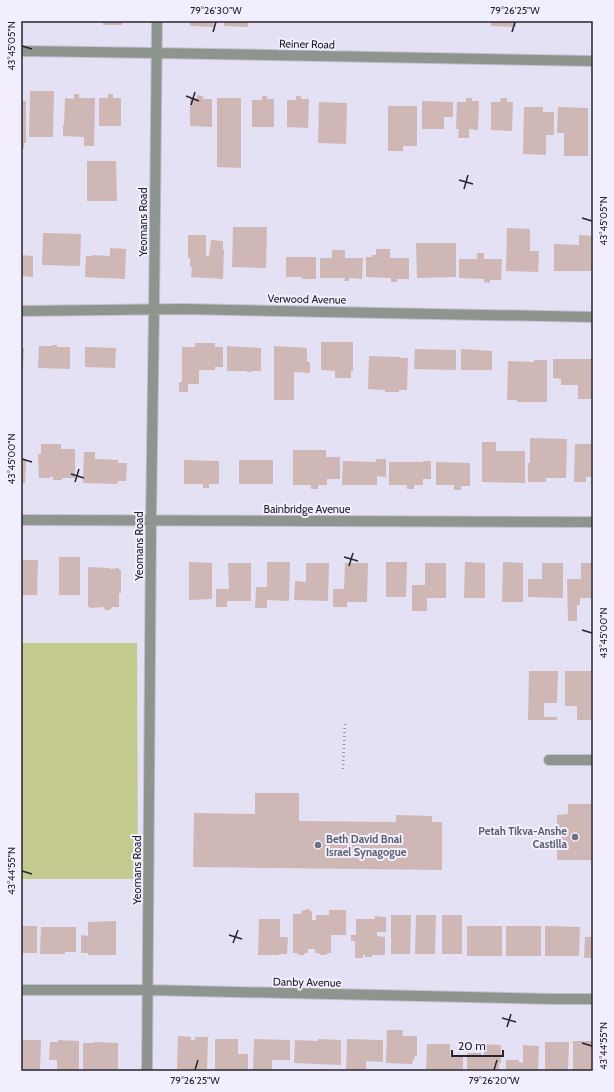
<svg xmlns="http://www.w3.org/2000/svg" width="614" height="1092" font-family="Cabin,sans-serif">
  <rect width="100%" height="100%" fill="#e5e1f4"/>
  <path fill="#c4ca8e" d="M 21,643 L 137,643 L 138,879 L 21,879 Z"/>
  <path fill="#ceb7b5" d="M 103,21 L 122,21 L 122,25 L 103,25 Z
    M 190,21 L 214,21 L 214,27 L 190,26 Z
    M 224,21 L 248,21 L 248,27 L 224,26 Z
    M 491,21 L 516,21 L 516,27 L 491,26 Z
    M 30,91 L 54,91 L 53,137 L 29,137 Z
    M 74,94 L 79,94 L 79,98 L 95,98 L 94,146 L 84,146 L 84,137 L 63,136 L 63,125 L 64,125 L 65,98 L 74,99 Z
    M 108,94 L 113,94 L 113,98 L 121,98 L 121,126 L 99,126 L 99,98 L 108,98 Z
    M 197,95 L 203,96 L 203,99 L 212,99 L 212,127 L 190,126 L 190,98 L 197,98 Z
    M 262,96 L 267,96 L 267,99 L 274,99 L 274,127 L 252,127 L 252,100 L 262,100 Z
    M 296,96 L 301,96 L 301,99 L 309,99 L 308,128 L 287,127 L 287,100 L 296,100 Z
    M 217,98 L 241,98 L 241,168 L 217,167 Z
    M 466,98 L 472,98 L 472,101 L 479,101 L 478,130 L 469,129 L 469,138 L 458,138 L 459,129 L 456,129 L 457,102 L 466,102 Z
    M 501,98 L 507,98 L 507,102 L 513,102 L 512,131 L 491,130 L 491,102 L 500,102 Z
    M 21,101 L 26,101 L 26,143 L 24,143 L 24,149 L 21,149 Z
    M 422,101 L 453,102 L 453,117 L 444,117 L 444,129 L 422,129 Z
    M 319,102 L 347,103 L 346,144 L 318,143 Z
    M 388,106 L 417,106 L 417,146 L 403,146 L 403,151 L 388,151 Z
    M 524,107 L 543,107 L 543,112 L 554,112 L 554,135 L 546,135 L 546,155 L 523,154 Z
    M 558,107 L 588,108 L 588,156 L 564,156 L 564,133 L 557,133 Z
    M 87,161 L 116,161 L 117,201 L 87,201 Z
    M 233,227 L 267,227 L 266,268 L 232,267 Z
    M 507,228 L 530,229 L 530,251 L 539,251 L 538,272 L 506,271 Z
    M 43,233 L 81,234 L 80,266 L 42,265 Z
    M 188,235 L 206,235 L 206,256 L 209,256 L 211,240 L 223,241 L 223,250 L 224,250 L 223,279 L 191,277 L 192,267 L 190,267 L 190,258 L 188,258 Z
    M 579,235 L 593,236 L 593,271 L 554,271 L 554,244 L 579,245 Z
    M 416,243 L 456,243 L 456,277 L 417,278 Z
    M 110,248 L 126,249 L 125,279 L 85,277 L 86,256 L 93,256 L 93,255 L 110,256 Z
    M 376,249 L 390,249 L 390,258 L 409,258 L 409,279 L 397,279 L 397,282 L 391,282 L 391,278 L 366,277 L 366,257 L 372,257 L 372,255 L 376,255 Z
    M 332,250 L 345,250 L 345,258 L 363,258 L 362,279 L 349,278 L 349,281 L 344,281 L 345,278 L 320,278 L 320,258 L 332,258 Z
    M 477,253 L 484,253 L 484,259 L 502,259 L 501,280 L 490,280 L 490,283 L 484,282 L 484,279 L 459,278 L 459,259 L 477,259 Z
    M 21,255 L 33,256 L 33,277 L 21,276 Z
    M 286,257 L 316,257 L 316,279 L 302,279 L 302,277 L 286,277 Z
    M 321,342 L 353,342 L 353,371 L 351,371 L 351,378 L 335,378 L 335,371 L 321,370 Z
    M 195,343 L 215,343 L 215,347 L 223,347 L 223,367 L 215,367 L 215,370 L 199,370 L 199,384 L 188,384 L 188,392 L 179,392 L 179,382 L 182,382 L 182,347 L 195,347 Z
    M 52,345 L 57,345 L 57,347 L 70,347 L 70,369 L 38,368 L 39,346 L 52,346 Z
    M 227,346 L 261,348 L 261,371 L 252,371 L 252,372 L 247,372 L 247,371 L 227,371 Z
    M 274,346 L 307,348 L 307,362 L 310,362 L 310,373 L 294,372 L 294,400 L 274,400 Z
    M 85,347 L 116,348 L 115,368 L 85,367 Z
    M 21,348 L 24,348 L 23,368 L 21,368 Z
    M 415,349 L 456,350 L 456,370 L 414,369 Z
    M 461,349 L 492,351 L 492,370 L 461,370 Z
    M 369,356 L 400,357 L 400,358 L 408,358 L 407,390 L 399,390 L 399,392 L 385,392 L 385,390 L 368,389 Z
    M 553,359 L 593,359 L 593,399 L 578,399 L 578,385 L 561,385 L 561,379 L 553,378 Z
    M 534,360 L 547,360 L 547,402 L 517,402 L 517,400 L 507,400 L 508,361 L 534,362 Z
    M 530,438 L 567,439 L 566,478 L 546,478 L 546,482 L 528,482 L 528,463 L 530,463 Z
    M 482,442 L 496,442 L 496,451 L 525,451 L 525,483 L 482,482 Z
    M 41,444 L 61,444 L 61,449 L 75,449 L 75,478 L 62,478 L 62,480 L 53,480 L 53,477 L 50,477 L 50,478 L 39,478 L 38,454 L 41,454 Z
    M 575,444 L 593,444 L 593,477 L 586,477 L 586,482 L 574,482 Z
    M 293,450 L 326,450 L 326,457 L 340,457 L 340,479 L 327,479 L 327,485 L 318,485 L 318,489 L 311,489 L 311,485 L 293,485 Z
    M 84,452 L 95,452 L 95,459 L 118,460 L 118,463 L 127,463 L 126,481 L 118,481 L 117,484 L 83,483 Z
    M 21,458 L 26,459 L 25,483 L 21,483 Z
    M 376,459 L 386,459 L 386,477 L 377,476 L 377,485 L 342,485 L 343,461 L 376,462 Z
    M 184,460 L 219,461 L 219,484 L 209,484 L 209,488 L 203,488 L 203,484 L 184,484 Z
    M 239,460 L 273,460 L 273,484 L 239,484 Z
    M 423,461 L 431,461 L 431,479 L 423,479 L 423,485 L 414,485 L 414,489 L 407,489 L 407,485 L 389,485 L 389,462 L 423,462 Z
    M 436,462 L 470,463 L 470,486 L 461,486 L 461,490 L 454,490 L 454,485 L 436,485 Z
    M 59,557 L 80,557 L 80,595 L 59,595 Z
    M 21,560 L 38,560 L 37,595 L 21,595 Z
    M 189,562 L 212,563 L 212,599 L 189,600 Z
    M 267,562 L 290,562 L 289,601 L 267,600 L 267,608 L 255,608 L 256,587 L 267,587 Z
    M 386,562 L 407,562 L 406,597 L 386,597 Z
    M 465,562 L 485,563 L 485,598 L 464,598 Z
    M 503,562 L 523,563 L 523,602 L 502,602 Z
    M 228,563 L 251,563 L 251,601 L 227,601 L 227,607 L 216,607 L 216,589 L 229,589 Z
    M 306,563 L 329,563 L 328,601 L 294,600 L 295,581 L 306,582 Z
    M 345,563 L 368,563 L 367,602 L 347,602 L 347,607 L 333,607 L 333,589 L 344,589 Z
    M 425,563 L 446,563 L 446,598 L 427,598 L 427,611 L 412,611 L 412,585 L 425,585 Z
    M 542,563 L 563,563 L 563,598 L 528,597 L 528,579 L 542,579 Z
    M 581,563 L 593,563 L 593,598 L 580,598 L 580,605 L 577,605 L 577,621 L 568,621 L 567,579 L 581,579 Z
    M 88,567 L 110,568 L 110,569 L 119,568 L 119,570 L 121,570 L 121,593 L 119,593 L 119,607 L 112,607 L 110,610 L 105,610 L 104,607 L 90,608 L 90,607 L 88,607 Z
    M 529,671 L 558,671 L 557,703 L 544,703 L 544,717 L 557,717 L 557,720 L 528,720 Z
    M 565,671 L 593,671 L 592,720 L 577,720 L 577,706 L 565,706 Z
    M 255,793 L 299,793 L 299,821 L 396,822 L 396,815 L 432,816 L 432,822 L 442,822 L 442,870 L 193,867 L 194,813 L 255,814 Z
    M 568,804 L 593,804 L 593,860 L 557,860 L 557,815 L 568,814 Z
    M 309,909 L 312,912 L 312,920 L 316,920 L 316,915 L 329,915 L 329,910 L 346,910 L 346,935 L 331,935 L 331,953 L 328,953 L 326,955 L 320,955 L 319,953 L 315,953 L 315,949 L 308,949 L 308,953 L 305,953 L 304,955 L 298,955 L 297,953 L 293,953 L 293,914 L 301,914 L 301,912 L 304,910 Z
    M 391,915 L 411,915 L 410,954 L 391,954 Z
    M 416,915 L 436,915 L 435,954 L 415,954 Z
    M 442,915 L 462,915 L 462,954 L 442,954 Z
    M 375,916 L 386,917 L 386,932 L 377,932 L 377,936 L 385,937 L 385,955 L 372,955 L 372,957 L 365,957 L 365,955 L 363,955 L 363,958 L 355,958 L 355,941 L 351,941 L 351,935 L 356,935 L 356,919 L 375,919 Z
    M 259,919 L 280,919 L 280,937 L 288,937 L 287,954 L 279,954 L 279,955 L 258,955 Z
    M 116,921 L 116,955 L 88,955 L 88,953 L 81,953 L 81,935 L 88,936 L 88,922 Z
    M 21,926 L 37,926 L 37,953 L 21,953 Z
    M 467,926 L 502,926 L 502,956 L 467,956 Z
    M 506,926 L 541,926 L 541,956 L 506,956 Z
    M 545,926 L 580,927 L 579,956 L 545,956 Z
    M 41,927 L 76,927 L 76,952 L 65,952 L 65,954 L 40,954 Z
    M 585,937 L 593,937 L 593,958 L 584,958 Z
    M 387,1030 L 403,1030 L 402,1036 L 417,1036 L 417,1056 L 415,1056 L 412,1064 L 386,1063 Z
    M 178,1036 L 191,1037 L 191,1040 L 195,1040 L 195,1037 L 208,1037 L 207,1071 L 177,1071 Z
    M 215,1039 L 238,1039 L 238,1054 L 248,1054 L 248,1071 L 215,1071 Z
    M 254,1039 L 290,1040 L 290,1060 L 272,1060 L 272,1071 L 253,1071 Z
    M 318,1039 L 341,1040 L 341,1065 L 294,1063 L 295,1040 L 318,1041 Z
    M 347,1039 L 383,1040 L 383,1062 L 366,1061 L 366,1071 L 346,1071 Z
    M 21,1040 L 41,1040 L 40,1071 L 21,1071 Z
    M 58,1040 L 79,1041 L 79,1071 L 57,1071 L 57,1060 L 49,1060 L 50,1042 L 58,1042 Z
    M 573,1041 L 593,1041 L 593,1071 L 573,1071 Z
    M 94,1042 L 118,1043 L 118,1069 L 83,1069 L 83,1043 L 94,1043 Z
    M 545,1042 L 569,1042 L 568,1071 L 545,1071 Z
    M 427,1044 L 450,1044 L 450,1057 L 463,1057 L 463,1071 L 426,1071 Z
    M 484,1044 L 501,1045 L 501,1063 L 499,1063 L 499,1071 L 467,1071 L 467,1053 L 481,1053 L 481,1056 L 484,1056 Z
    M 523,1045 L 539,1046 L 538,1071 L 506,1071 L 506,1060 L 519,1060 L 519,1062 L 523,1063 Z"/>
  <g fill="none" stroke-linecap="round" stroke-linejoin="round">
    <defs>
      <path id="street" d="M 21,51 L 156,53 L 593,61
        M 21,311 L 183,309 L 593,317
        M 21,520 L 593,522
        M 549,760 L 593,760
        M 21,990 L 148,990 L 554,999 L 593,999
        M 147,1071 L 151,520 L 154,309 L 157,21"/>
    </defs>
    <use href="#street" stroke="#c3bfd0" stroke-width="12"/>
    <path stroke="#9693a1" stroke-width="2.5" stroke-dasharray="1 3" stroke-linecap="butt" d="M 343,769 L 345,721"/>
    <use href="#street" stroke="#8e958f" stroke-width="10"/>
  </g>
  <path fill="none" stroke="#26242c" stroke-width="1.5" d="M 213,32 L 216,22M 512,32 L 515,22M 22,46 L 32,49M 186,96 L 199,101M 191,105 L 195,92M 459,180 L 473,184M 464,189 L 468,175M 582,218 L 592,221M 22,459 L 32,462M 71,474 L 84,478M 75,482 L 79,469M 344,557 L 358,561M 349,566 L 353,553M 582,630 L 592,633M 22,871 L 32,874M 229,935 L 242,939M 233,943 L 238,930M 502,1018 L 516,1022M 507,1027 L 511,1014M 582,1043 L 592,1046M 195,1070 L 198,1060M 494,1070 L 497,1060"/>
  <g fill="#6b7280" stroke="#f2eefe" stroke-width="1.5">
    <circle cx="575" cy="837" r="4"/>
    <circle cx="318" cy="845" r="4"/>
  </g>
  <g text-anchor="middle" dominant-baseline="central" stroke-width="4" stroke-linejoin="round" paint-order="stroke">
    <g font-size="11" fill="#26242c" stroke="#f2eefe">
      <text transform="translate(307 44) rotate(1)">Reiner Road</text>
      <text transform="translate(143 222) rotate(-90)">Yeomans Road</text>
      <text transform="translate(307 299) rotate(1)">Verwood Avenue</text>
      <text x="307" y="509">Bainbridge Avenue</text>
      <text transform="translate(139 546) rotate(-90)">Yeomans Road</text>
      <text transform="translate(137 870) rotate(-90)">Yeomans Road</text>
      <text transform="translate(307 982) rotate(1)">Danby Avenue</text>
    </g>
    <g font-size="11" font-weight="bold" fill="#5b616d" stroke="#f2eefe" text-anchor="end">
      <text x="567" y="831">Petah Tikva-Anshe<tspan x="567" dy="13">Castilla</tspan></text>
      <text x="326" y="839" text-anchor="start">Beth David Bnai<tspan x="326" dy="13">Israel Synagogue</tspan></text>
    </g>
  </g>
  <rect width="614" height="1092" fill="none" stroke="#f2eefe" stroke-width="44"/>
  <path d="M452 1050v6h51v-6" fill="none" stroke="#26242c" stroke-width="2"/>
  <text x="458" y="1050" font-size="12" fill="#26242c" stroke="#f2eefe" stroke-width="3" paint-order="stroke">20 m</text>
  <rect x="22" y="22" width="570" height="1048" fill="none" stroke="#26242c" stroke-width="1.5"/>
  <g font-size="10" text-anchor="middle" fill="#26242c">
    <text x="216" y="14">79°26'30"W</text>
    <text x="515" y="14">79°26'25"W</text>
    <text transform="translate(11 46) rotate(-90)" y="4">43°45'05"N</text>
    <text transform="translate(603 221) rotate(-90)" y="4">43°45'05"N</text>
    <text transform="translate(11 459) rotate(-90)" y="4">43°45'00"N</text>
    <text transform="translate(603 633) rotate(-90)" y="4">43°45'00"N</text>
    <text transform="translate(11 871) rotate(-90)" y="4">43°44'55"N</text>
    <text transform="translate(603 1046) rotate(-90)" y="4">43°44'55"N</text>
    <text x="195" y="1084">79°26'25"W</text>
    <text x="494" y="1084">79°26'20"W</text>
  </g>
</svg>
